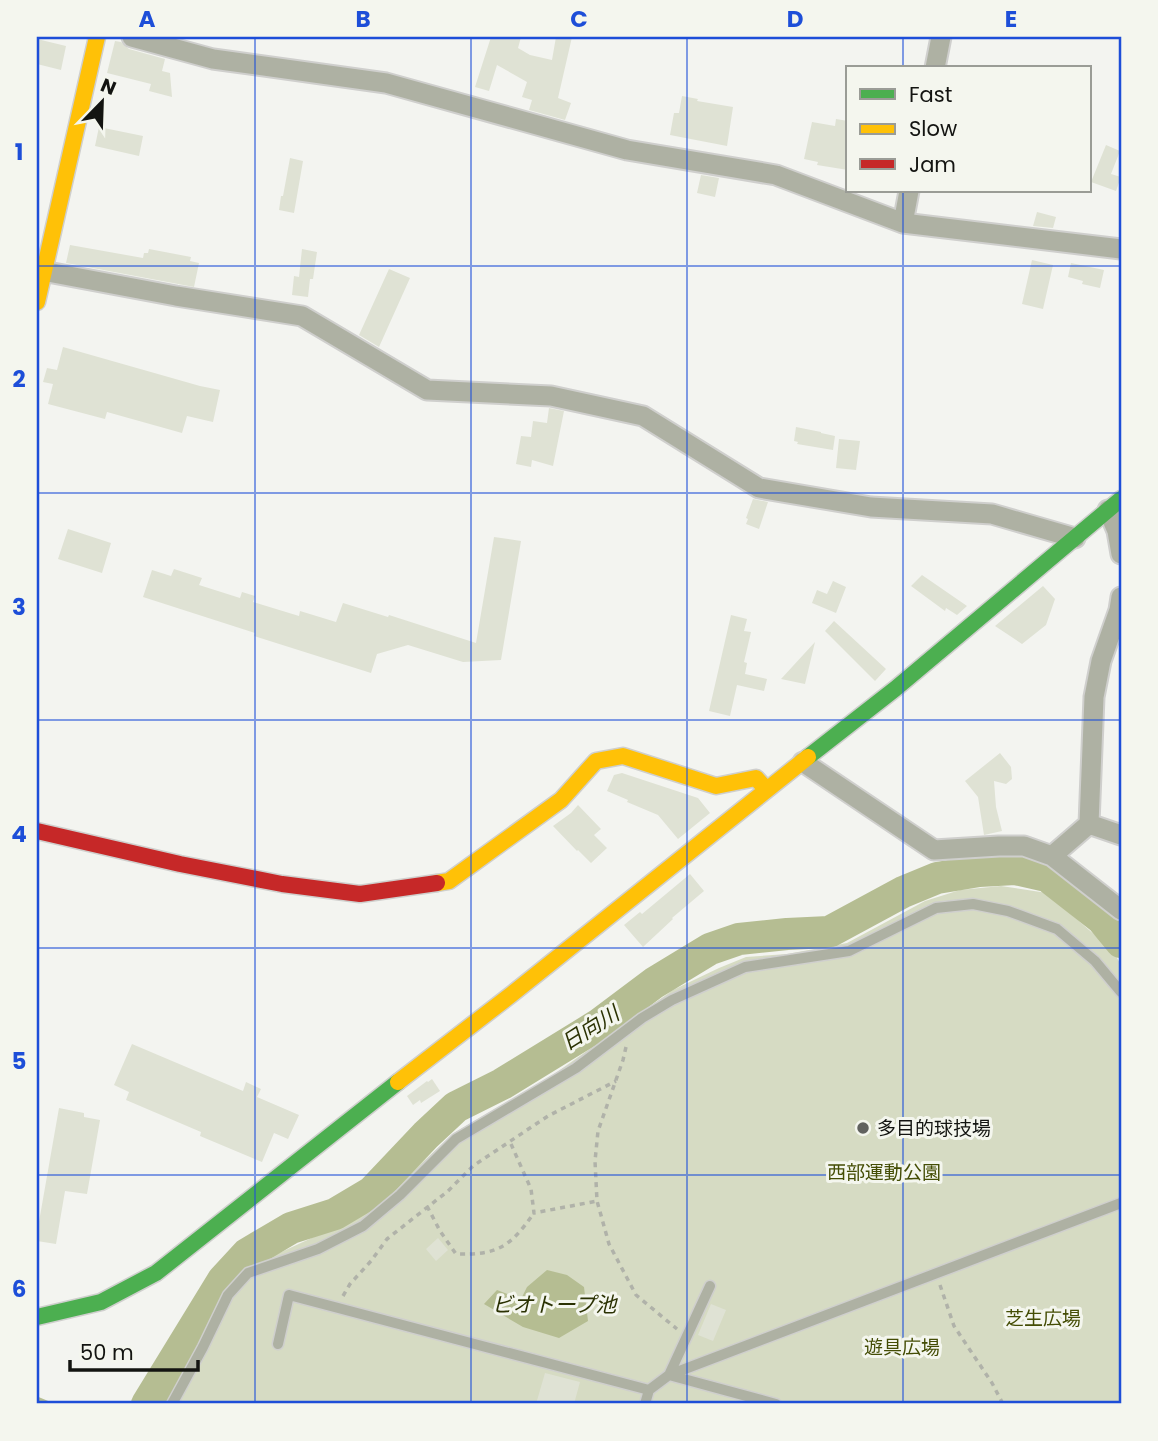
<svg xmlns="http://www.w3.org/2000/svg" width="1158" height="1441" font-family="Poppins,'Noto Sans JP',sans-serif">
  <rect width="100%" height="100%" fill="#f3f4f0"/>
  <path fill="#d6dbc3" d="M 1001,886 L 1047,893 L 1113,951 L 1121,965 L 1121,1404 L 162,1404 L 212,1313 L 237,1276 L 257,1260 L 277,1254 L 370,1211 L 454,1133 L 550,1077 L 673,990 L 719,968 L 746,957 L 787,954 L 847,943 L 925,901 L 960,890 Z"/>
  <path fill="#b5bd92" d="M 547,1270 L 567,1275 L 584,1287 L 588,1321 L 559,1338 L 523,1327 L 484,1304 L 497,1290 L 521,1299 L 527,1287 Z"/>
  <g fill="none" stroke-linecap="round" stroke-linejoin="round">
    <path stroke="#b5bd92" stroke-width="5" d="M 37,1399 L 49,1404"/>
    <path stroke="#b5bd92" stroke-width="32" d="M 147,1404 L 223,1280 L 247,1254 L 291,1228 L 335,1214 L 372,1192 L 426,1135 L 456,1107 L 502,1084 L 598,1025 L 654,983 L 710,949 L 739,939 L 787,934 L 829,932 L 903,892 L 937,878 L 979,871 L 1015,869 L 1047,876 L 1102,919 L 1121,942"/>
  </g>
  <path fill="#dfe2d4" d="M 491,37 L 521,37 L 518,48 L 530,55 L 552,60 L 556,37 L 572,37 L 558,98 L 571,103 L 565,120 L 529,110 L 532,100 L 522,97 L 527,82 L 497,65 L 489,91 L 475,87 Z
    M 37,39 L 66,46 L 61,70 L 37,64 Z
    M 115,41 L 121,42 L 129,49 L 165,59 L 162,71 L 170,73 L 172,97 L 149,91 L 151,84 L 107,73 Z
    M 682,96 L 698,99 L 697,101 L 733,107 L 727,146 L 670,135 L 674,113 L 679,113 Z
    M 836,119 L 848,121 L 848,170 L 817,165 L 818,162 L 804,159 L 812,122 L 835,126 Z
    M 99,127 L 143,136 L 139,156 L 95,146 Z
    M 1106,145 L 1120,151 L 1111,174 L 1121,177 L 1116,191 L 1091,182 Z
    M 290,158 L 303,161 L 294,213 L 279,210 L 281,196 L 283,196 Z
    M 701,175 L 719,178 L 715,197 L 697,193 Z
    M 1037,212 L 1056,217 L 1053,228 L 1033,226 Z
    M 70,245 L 143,258 L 144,253 L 148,253 L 149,249 L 191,257 L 190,261 L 199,263 L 194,287 L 66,263 Z
    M 302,249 L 317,252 L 313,279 L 310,279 L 308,297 L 292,295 L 294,276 L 299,277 Z
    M 1032,260 L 1053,265 L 1043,309 L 1022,304 Z
    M 1071,263 L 1104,270 L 1100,288 L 1082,284 L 1083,281 L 1068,277 Z
    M 389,269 L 410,278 L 379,347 L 359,335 Z
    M 63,347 L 200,386 L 220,390 L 213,422 L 187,416 L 182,433 L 107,412 L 105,419 L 48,404 L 53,384 L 43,382 L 47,368 L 57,370 Z
    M 549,408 L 564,411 L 553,466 L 532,460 L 531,467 L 516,464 L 521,436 L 531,437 L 533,421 L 547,423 Z
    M 796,427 L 821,432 L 821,433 L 835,436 L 833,450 L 797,444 L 798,442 L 794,441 Z
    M 839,439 L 860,441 L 856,470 L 836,468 Z
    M 753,499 L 768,502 L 759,529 L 746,524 L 748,519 L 746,518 Z
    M 68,529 L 111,543 L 102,573 L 58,559 Z
    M 494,537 L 521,541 L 501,660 L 463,662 L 408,645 L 377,654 L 371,673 L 254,636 L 255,633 L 143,597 L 152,570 L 171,576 L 174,569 L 202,578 L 199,585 L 240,598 L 242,592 L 255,596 L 253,602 L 299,616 L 300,611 L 336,622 L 343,603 L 388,617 L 389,615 L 476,643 Z
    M 922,575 L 967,606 L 957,615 L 946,608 L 945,611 L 911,586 Z
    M 833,581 L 846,587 L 836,613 L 812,603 L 817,590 L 827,594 Z
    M 1043,586 L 1055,599 L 1046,625 L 1022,644 L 995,626 Z
    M 731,615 L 747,619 L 744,631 L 751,632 L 744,662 L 747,663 L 745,674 L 767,679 L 764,691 L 737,685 L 730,716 L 709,711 Z
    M 834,621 L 886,669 L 875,681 L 825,631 Z
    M 815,642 L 805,684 L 781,679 Z
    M 1000,753 L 1011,767 L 1012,779 L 1006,784 L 994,781 L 996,807 L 1002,831 L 984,835 L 978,797 L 965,781 Z
    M 622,773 L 698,798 L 710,813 L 678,839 L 658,815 L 627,802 L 628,800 L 607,791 L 614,775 Z
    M 578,805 L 601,829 L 594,835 L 607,848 L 591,863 L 578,850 L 577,851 L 553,826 L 571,813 Z
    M 690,874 L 704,891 L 672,918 L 673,919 L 643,947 L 624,925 L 640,912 L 642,914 Z
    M 132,1044 L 243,1091 L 246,1082 L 261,1089 L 257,1097 L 299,1115 L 288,1139 L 274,1133 L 262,1162 L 200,1136 L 201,1132 L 126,1100 L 129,1092 L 114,1085 Z
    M 432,1079 L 440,1091 L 421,1103 L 420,1100 L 413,1105 L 407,1096 L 427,1081 L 428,1082 Z
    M 59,1108 L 84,1113 L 84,1117 L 100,1120 L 87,1194 L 65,1191 L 56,1244 L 37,1241 L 37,1233 Z
    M 438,1238 L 448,1250 L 436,1261 L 426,1249 Z
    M 711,1304 L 726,1310 L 713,1341 L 698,1335 Z
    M 545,1373 L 580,1382 L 574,1404 L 536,1404 Z"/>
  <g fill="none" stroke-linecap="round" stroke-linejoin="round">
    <defs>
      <path id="lane" d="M 278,1344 L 289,1295 L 649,1390
        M 669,1375 L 776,1404
        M 669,1375 L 710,1286
        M 172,1404 L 203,1347 L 228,1295 L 248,1273 L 318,1249 L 363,1226 L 400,1195 L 456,1139 L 576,1068 L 642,1018 L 672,1000 L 745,967 L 849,951 L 936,908 L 973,904 L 1008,911 L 1057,929 L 1095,961 L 1121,992
        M 645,1404 L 649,1390 L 669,1375 L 1121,1203"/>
      <path id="street" d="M 132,37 L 213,59 L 386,83 L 627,150 L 776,175 L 903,223 L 1121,249
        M 935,68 L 941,37
        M 903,223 L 909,191
        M 37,270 L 176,296 L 302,316 L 427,390 L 551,396 L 643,416 L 759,488 L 871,507 L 992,514 L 1075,538
        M 1108,510 L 1117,531 L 1121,554
        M 803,762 L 934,850 L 999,846 L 1024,846 L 1052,856 L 1121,910
        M 1089,824 L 1121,835
        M 1052,856 L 1089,824 L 1094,697 L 1101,661 L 1119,610 L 1121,597"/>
      <path id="fast" d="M 808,757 L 895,689 L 1121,499
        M 37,1317 L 101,1302 L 156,1273 L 398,1082"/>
      <path id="slow" d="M 37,302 L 97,37
        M 437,883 L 449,881 L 561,800 L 596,761 L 623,756 L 716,786 L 756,778 L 766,789
        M 398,1082 L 512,994 L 808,757"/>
      <path id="jam" d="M 37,831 L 180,864 L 282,884 L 360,894 L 437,883"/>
    </defs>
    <use href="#lane" stroke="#cfcfcd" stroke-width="13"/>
    <use href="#street" stroke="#cfcfcd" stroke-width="23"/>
    <use href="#fast" stroke="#cfcfcd" stroke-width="19"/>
    <use href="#slow" stroke="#cfcfcd" stroke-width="19"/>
    <use href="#jam" stroke="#cfcfcd" stroke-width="19"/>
    <path stroke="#b0b2a9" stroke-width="3.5" stroke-dasharray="5 5" stroke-linecap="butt" d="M 626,1047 L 623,1060 L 598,1131 L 595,1161 L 597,1201 L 609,1244 L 636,1295 L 677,1329
      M 511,1144 L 531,1189 L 534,1213 L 597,1201
      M 427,1206 L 440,1231 L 456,1254 C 498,1255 510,1247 534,1213
      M 940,1285 L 954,1326 L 992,1383 L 1003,1404
      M 343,1296 L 350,1284 L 371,1261 L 387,1239 L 448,1191 L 473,1166 L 548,1116 L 616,1081"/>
    <use href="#lane" stroke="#aeb1a3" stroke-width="10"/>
    <use href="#street" stroke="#aeb1a3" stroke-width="19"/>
    <use href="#fast" stroke="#4caf50" stroke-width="16"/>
    <use href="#slow" stroke="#ffc107" stroke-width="16"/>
    <use href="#jam" stroke="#c62828" stroke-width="16"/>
  </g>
  <path fill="none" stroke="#1d4ed8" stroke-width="2" stroke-opacity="0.55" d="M 255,37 L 255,1404M 471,37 L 471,1404M 687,37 L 687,1404M 903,37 L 903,68M 903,191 L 903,1404M 37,266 L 1121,266M 37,493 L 1121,493M 37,720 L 1121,720M 37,948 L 1121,948M 37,1175 L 1121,1175"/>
  <circle fill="#61625f" stroke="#f4f6ee" stroke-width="2.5" cx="863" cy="1128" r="7"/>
  <g text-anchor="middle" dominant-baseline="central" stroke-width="6" stroke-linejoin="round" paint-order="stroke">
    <g font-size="19" fill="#131411" stroke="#f4f6ee" text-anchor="start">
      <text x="877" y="1128">多目的球技場</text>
    </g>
    <g font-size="19" fill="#444d05" stroke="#f4f6ee">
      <text x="884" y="1172">西部運動公園</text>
      <text x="1043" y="1318">芝生広場</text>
      <text x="902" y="1347">遊具広場</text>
    </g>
    <g font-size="21" font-style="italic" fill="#2b3203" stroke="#f4f6ee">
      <text transform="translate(590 1028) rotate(-32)">日向川</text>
      <text x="554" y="1304">ビオトープ池</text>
    </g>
  </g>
  <rect width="1158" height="1441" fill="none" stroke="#f4f6ee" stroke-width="77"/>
  <rect x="846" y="66" width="245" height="126" fill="#f4f6ee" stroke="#9a9c96" stroke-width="2"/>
  <rect x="860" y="89" width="35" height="10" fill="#4caf50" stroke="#9a9c96" stroke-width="2"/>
  <text x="909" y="102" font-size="21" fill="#131411">Fast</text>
  <rect x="860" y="124" width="35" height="10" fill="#ffc107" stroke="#9a9c96" stroke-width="2"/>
  <text x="909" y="136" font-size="21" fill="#131411">Slow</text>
  <rect x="860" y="159" width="35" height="10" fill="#c62828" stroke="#9a9c96" stroke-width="2"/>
  <text x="909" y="172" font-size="21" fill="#131411">Jam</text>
  <g transform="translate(102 102) rotate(23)" stroke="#f4f6ee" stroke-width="5" paint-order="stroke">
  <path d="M0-5L12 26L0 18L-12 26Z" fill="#131411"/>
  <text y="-10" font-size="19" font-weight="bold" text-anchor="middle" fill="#131411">N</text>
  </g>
  <path d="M70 1360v10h128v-10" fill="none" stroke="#131411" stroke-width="3.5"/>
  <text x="80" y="1360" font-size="21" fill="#131411" stroke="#f4f6ee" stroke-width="5" paint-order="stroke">50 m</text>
  <rect x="38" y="38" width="1082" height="1364" fill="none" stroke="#1d4ed8" stroke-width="2.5"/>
  <g font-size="23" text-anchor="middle" font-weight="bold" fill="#1d4ed8">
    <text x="147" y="27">A</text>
    <text x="363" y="27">B</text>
    <text x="579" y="27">C</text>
    <text x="795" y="27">D</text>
    <text x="1011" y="27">E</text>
    <text x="19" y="160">1</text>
    <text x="19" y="387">2</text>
    <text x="19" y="615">3</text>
    <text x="19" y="842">4</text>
    <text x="19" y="1069">5</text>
    <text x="19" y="1297">6</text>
  </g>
</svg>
